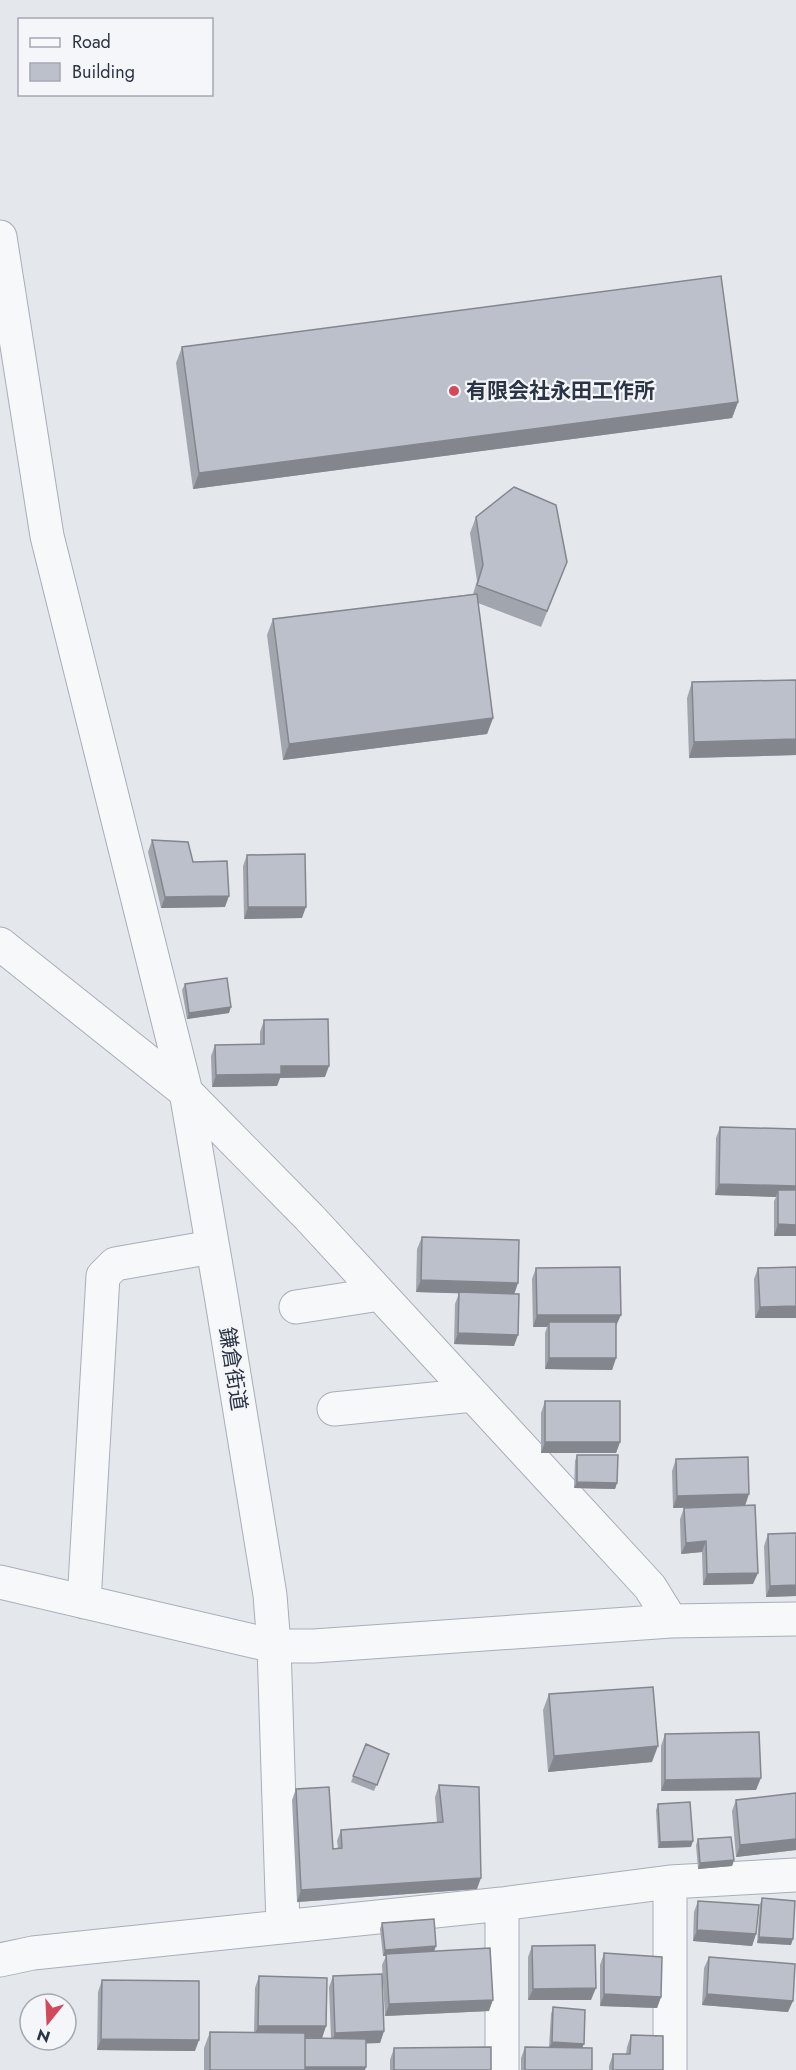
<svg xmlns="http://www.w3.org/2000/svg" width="796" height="2070" font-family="Jost,'Noto Sans JP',sans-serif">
  <rect width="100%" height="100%" fill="#e4e7ec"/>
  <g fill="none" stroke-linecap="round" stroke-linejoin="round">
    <defs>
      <path id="minor" d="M 0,237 L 47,536 L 186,1092 L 221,1295 L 270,1595 L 274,1646 L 283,1926
        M 0,944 L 186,1092 L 309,1217 L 650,1587 L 671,1621
        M 296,1307 L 380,1294
        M 334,1409 L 473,1395
        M 0,1582 L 274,1646 L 314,1646 L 671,1621 L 796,1619
        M 84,1602 L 103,1276 L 115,1264 L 212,1247
        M 670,1882 L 670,2070
        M 0,1960 L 33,1953 L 502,1904 L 670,1882 L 796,1875
        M 502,2070 L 502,1904"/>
    </defs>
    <use href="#minor" stroke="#a9aeb7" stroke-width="35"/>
    <use href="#minor" stroke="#f7f8fa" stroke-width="33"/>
  </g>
  <path fill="#a1a5ae" d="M 182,347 L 738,402 L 732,418 L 193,489 L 176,363 Z
    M 476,517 L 561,578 L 541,627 L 478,603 L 493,718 L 487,734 L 283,760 L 267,635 L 273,619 L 473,594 L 477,581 L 470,533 Z
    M 796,680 L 796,755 L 689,758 L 687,698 L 692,682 Z
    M 152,840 L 193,862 L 225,907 L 161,908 L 148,852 Z
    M 247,855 L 302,918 L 244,919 L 243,866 Z
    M 185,984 L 229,1013 L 187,1019 L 182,990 Z
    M 264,1020 L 325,1077 L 280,1078 L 277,1086 L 212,1087 L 211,1056 L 215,1045 L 260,1044 L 260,1032 Z
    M 720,1127 L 796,1129 L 796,1236 L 774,1236 L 774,1201 L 776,1197 L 715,1195 L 716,1138 Z
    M 422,1237 L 515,1294 L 514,1346 L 454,1344 L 455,1304 L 459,1293 L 416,1292 L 417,1249 Z
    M 796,1267 L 796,1318 L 755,1318 L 754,1279 L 758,1268 Z
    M 536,1268 L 616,1326 L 616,1358 L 612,1370 L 545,1369 L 545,1333 L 547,1327 L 533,1327 L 532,1279 Z
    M 545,1401 L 620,1442 L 616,1453 L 541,1453 L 541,1413 Z
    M 577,1455 L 617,1483 L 615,1489 L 574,1488 L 575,1461 Z
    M 676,1459 L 745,1506 L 753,1584 L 703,1585 L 702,1552 L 681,1554 L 680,1519 L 684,1508 L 741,1506 L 673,1508 L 672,1471 Z
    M 796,1533 L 796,1596 L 766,1597 L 764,1546 L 768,1534 Z
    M 549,1694 L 652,1762 L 548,1772 L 543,1710 Z
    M 665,1734 L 756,1790 L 661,1791 L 661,1746 Z
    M 366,1744 L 389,1754 L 374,1791 L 351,1782 Z
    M 439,1785 L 477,1889 L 297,1902 L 292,1800 L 296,1789 L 333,1849 L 338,1848 L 337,1841 L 341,1830 L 437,1823 L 435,1797 Z
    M 796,1793 L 796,1850 L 736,1857 L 732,1811 L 736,1800 Z
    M 658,1804 L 691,1847 L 658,1848 L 656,1810 Z
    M 698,1839 L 734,1860 L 732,1866 L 698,1869 L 696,1845 Z
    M 762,1898 L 791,1945 L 757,1943 L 760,1904 Z
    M 698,1901 L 756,1934 L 752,1946 L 693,1941 L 694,1912 Z
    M 382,1923 L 434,1951 L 489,2011 L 385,2016 L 382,1965 L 386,1956 L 383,1956 L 380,1929 Z
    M 532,1946 L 591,2000 L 528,2000 L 528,1957 Z
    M 604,1953 L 661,1997 L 657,2008 L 600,2006 L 600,1965 Z
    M 709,1957 L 788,2012 L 702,2005 L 704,1968 Z
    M 259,1976 L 326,2026 L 322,2038 L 331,2038 L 329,1987 L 333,1976 L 384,2031 L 380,2043 L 366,2043 L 365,2070 L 204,2070 L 204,2048 L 210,2032 L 254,2033 L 255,1988 Z
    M 102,1980 L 195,2051 L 97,2050 L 98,1992 Z
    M 553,2007 L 582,2048 L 592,2070 L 521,2070 L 521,2058 L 525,2047 L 549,2047 L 551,2014 Z
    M 631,2035 L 663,2070 L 609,2070 L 609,2066 L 613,2054 L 626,2054 L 627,2047 Z
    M 394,2048 L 491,2070 L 390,2070 L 390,2060 Z"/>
  <path fill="#83868d" d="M 738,402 L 732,418 L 193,489 L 199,473 Z
    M 493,718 L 487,734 L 283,760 L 289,744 Z
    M 796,739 L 796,755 L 689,758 L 694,742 Z
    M 229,896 L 225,907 L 161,908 L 165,897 Z
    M 248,907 L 306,907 L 302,918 L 244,919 Z
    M 231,1007 L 229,1013 L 187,1019 L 189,1013 Z
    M 281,1066 L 329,1066 L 325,1077 L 280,1078 L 277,1086 L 212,1087 L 216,1075 Z
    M 719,1184 L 796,1186 L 796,1197 L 778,1190 L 776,1197 L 715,1195 Z
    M 778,1224 L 796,1225 L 796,1236 L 774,1236 Z
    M 421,1280 L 518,1283 L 514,1295 L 416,1292 Z
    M 796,1306 L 796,1318 L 755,1318 L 760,1307 Z
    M 537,1315 L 621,1315 L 616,1326 L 549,1327 L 549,1322 L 547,1327 L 533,1327 Z
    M 458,1333 L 518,1335 L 514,1346 L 454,1344 Z
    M 549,1358 L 616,1358 L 612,1370 L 545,1369 Z
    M 545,1442 L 620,1442 L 616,1453 L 541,1453 Z
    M 577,1482 L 617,1483 L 615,1489 L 574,1488 Z
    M 749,1494 L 745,1506 L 673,1508 L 677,1496 Z
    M 706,1541 L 702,1552 L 681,1554 L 686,1543 Z
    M 758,1573 L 753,1584 L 703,1585 L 707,1574 Z
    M 796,1585 L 796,1596 L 766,1597 L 770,1586 Z
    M 658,1746 L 652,1762 L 548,1772 L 554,1756 Z
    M 761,1778 L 756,1790 L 661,1791 L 665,1780 Z
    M 796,1839 L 796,1850 L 736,1857 L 740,1845 Z
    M 693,1841 L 691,1847 L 658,1848 L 660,1842 Z
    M 734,1860 L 732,1866 L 698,1869 L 700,1863 Z
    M 481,1878 L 477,1889 L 297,1902 L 301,1890 Z
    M 697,1930 L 756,1934 L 752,1946 L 693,1941 Z
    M 759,1937 L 793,1939 L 791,1945 L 757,1943 Z
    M 436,1946 L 434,1952 L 386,1954 L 386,1956 L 383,1956 L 385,1950 Z
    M 596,1988 L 591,2000 L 528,2000 L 533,1989 Z
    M 604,1994 L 661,1997 L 657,2008 L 600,2006 Z
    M 707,1994 L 793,2001 L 788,2012 L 702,2005 Z
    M 493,2000 L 489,2011 L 385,2016 L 389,2004 Z
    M 258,2026 L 326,2026 L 322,2038 L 254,2037 Z
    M 384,2031 L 380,2043 L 331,2045 L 335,2033 Z
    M 101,2039 L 199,2040 L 195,2051 L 97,2050 Z
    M 552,2042 L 584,2044 L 581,2050 L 549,2048 Z
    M 303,2067 L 366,2067 L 365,2070 L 302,2070 Z"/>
  <path fill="#bbc0ca" stroke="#83868d" stroke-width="1.5" d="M 721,276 L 738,402 L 199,473 L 182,347 Z
    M 514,487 L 556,505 L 567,562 L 547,611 L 477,585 L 483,565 L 476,517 Z
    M 477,594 L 493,718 L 289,744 L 273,619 Z
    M 796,680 L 796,739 L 694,742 L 692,682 Z
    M 152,840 L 188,842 L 193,862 L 227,861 L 229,896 L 165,897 Z
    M 305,854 L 306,907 L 248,907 L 247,855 Z
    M 227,978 L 231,1007 L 189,1013 L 185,984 Z
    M 328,1019 L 329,1066 L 281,1066 L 281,1074 L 216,1075 L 215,1045 L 264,1044 L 264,1020 Z
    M 720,1127 L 796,1129 L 796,1186 L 719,1184 Z
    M 778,1190 L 796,1190 L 796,1225 L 778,1224 Z
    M 422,1237 L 519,1240 L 518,1283 L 421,1280 Z
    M 620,1267 L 621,1315 L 537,1315 L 536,1268 Z
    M 796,1267 L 796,1306 L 760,1307 L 758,1268 Z
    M 459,1292 L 519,1294 L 518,1335 L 458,1333 Z
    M 549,1322 L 616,1322 L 616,1358 L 549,1358 Z
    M 545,1401 L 620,1401 L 620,1442 L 545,1442 Z
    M 577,1455 L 618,1455 L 617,1483 L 577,1482 Z
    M 748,1457 L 749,1494 L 677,1496 L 676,1459 Z
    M 755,1505 L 758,1573 L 707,1574 L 706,1541 L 686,1543 L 684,1508 Z
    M 796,1533 L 796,1585 L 770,1586 L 768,1534 Z
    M 653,1687 L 658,1746 L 554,1756 L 549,1694 Z
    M 759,1732 L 761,1778 L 665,1780 L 665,1734 Z
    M 366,1744 L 389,1754 L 377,1785 L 353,1776 Z
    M 439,1785 L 479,1787 L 481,1878 L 301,1890 L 296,1789 L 329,1787 L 333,1849 L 342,1848 L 341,1830 L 443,1822 Z
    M 796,1793 L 796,1839 L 740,1845 L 736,1800 Z
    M 690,1802 L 693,1841 L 660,1842 L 658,1804 Z
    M 731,1837 L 734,1860 L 700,1863 L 698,1839 Z
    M 762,1898 L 795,1901 L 793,1939 L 759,1937 Z
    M 698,1901 L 759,1905 L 756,1934 L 697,1930 Z
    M 434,1919 L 436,1946 L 385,1950 L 382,1923 Z
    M 595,1945 L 596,1988 L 533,1989 L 532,1946 Z
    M 490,1948 L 493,2000 L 389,2004 L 386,1954 Z
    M 604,1953 L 662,1957 L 661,1997 L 604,1994 Z
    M 709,1957 L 795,1964 L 793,2001 L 707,1994 Z
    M 382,1974 L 384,2031 L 335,2033 L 333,1976 Z
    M 259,1976 L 327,1978 L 326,2026 L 258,2026 Z
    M 102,1980 L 199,1981 L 199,2040 L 101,2039 Z
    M 553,2007 L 585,2010 L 584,2044 L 552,2042 Z
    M 210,2032 L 305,2033 L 305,2070 L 210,2070 Z
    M 631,2035 L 663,2036 L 663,2070 L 613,2070 L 613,2054 L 630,2054 Z
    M 305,2038 L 366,2039 L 366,2067 L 305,2067 Z
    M 491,2047 L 491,2070 L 394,2070 L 394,2048 Z
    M 525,2047 L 592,2048 L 592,2070 L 525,2070 Z"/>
  <circle fill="#d1495b" stroke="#f4f6f9" stroke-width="2" cx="454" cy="391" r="6"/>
  <g text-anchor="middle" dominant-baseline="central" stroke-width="4.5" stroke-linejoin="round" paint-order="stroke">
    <g font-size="21" font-weight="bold" fill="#2b3445" stroke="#f4f6f9" text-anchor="start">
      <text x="466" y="391">有限会社永田工作所</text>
    </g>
    <g font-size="21" fill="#2b3445" stroke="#f4f6f9">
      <text transform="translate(233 1369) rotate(81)">鎌倉街道</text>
    </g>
  </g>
  <rect x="18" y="18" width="195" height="78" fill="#f4f6f9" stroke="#a4a8b1" stroke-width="1.5"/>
  <rect x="30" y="38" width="30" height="9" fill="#f7f8fa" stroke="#a4a8b1" stroke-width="1.5"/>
  <text x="72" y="48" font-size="18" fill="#2b3445">Road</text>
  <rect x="30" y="63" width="30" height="18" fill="#bbc0ca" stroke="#a4a8b1" stroke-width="1.5"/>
  <text x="72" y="78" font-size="18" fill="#2b3445">Building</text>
  <g transform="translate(48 2022) rotate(198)"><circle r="28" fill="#f4f6f9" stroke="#a4a8b1" stroke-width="1.5"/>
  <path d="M0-4.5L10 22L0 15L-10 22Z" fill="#d1495b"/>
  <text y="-9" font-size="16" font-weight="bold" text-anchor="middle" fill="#2b3445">N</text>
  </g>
</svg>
